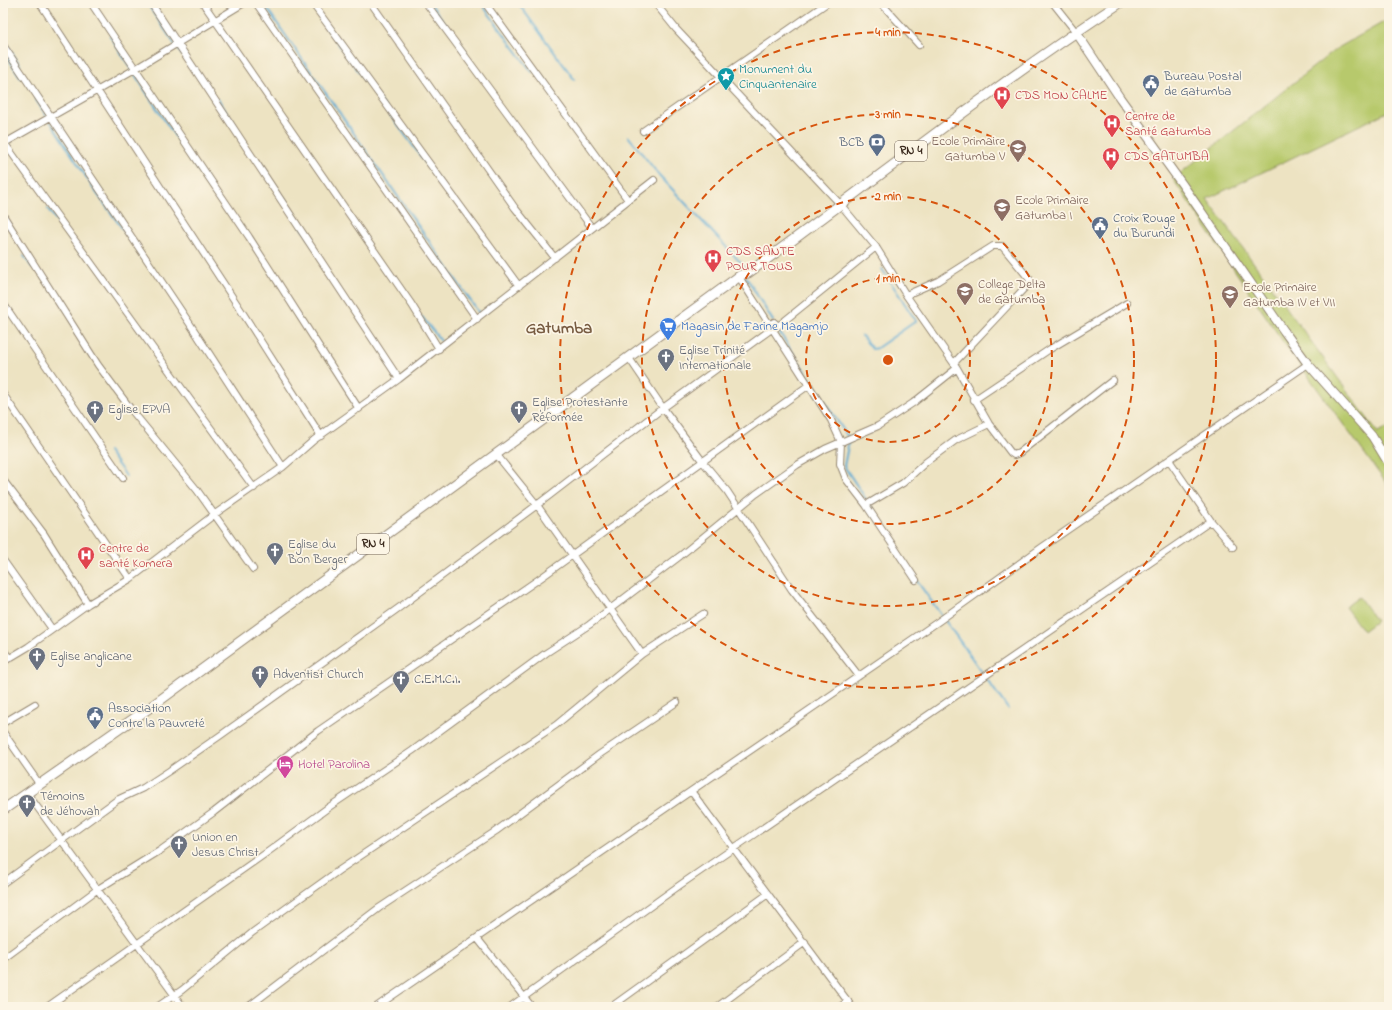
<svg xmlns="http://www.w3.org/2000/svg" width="1392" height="1010" font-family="'Indie Flower',sans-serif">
  <rect width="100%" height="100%" fill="#fcf5e5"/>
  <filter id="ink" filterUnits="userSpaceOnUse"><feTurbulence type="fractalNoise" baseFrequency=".025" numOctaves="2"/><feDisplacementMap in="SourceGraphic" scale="8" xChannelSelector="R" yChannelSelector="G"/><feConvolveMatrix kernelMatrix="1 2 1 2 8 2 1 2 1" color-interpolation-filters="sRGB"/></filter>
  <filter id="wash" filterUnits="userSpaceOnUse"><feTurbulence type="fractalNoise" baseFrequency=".012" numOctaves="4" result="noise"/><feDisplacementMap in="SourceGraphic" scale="16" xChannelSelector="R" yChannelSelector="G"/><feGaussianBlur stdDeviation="0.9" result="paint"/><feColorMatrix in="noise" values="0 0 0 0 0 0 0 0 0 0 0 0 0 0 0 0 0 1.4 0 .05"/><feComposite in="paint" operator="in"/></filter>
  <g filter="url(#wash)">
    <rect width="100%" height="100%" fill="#ede3c2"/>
    <path fill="#b7c96c" stroke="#797a45" d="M 1389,19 L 1389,111 L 1207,199 L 1378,433 L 1389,427 L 1389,487 L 1284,343 L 1173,179 L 1336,49 Z
      M 1359,597 L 1376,621 L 1363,631 L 1345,607 Z"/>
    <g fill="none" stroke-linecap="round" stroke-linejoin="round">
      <path stroke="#58a9d3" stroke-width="2" d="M 44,3 L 82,62
        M 147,3 L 182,55
        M 263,3 L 479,313
        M 430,3 L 467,53
        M 481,3 L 532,72
        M 518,3 L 574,79
        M 326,27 L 444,188
        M 110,36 L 165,121 L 197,169 L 205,176
        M 3,39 L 20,65
        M 3,50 L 21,78
        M 35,98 L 96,192 L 127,235
        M 218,99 L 235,125
        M 3,136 L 7,141
        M 628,136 L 659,175 L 744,266
        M 261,164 L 279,192
        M 282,196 L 316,249
        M 48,209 L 81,254
        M 24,256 L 32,267
        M 746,277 L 773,321
        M 3,309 L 6,313
        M 422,317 L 441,341
        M 776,327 L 848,437
        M 862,336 L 872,349 L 877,348 L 916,321 L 882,269
        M 849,441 L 844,466 L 877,516
        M 108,451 L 126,476
        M 917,581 L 1008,709
        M 47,616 L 51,622"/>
    </g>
  </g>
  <g filter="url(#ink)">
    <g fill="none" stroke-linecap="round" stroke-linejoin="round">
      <defs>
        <path id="street" d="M 40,3 L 244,315 L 321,436
          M 91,3 L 249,237 L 359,409
          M 151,3 L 399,379
          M 203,3 L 412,305 L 439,349
          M 256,3 L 477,319
          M 312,3 L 519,286
          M 371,3 L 515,208 L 555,258
          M 426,3 L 592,228
          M 485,3 L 628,200
          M 655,3 L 676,29 L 841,205 L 876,247 L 906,295 L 957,368 L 989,424 L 1011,453 L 1014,455 L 1019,453 L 1113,380
          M 881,3 L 919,45
          M 1053,3 L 1076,32
          M 3,45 L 190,324 L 283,467
          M 643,131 L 827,3
          M 3,141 L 254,488
          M 3,144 L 135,69 L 244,3
          M 3,215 L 98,365 L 133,412 L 197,490 L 253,569
          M 739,277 L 831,420 L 841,442 L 840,464 L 846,479 L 866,505 L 916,580
          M 906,295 L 938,281 L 993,246 L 1002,246 L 1031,281 L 954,363
          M 3,303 L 123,478
          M 770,325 L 774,322 L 778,326 L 876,247
          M 629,358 L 663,408 L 703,462 L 727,491 L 792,590 L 859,676
          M 3,394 L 130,579
          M 974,400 L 1050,349 L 1127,303
          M 496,454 L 537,505 L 642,654
          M 3,480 L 44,534 L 88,604
          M 866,505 L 903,483 L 926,462 L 956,440 L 989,424
          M 1211,521 L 1233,547
          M 3,560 L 52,629
          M 3,649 L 9,658
          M 3,662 L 28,647 L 88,604 L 130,579 L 215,514 L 283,467 L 314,440 L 399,379 L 654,180
          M 3,723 L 35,704
          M 3,732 L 40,785
          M 691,791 L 852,1007
          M 27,793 L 183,1007
          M 3,883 L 117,800 L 143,788 L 169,771 L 221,735 L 400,607 L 537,505 L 663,408 L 773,328
          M 477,938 L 532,1007
          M 3,959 L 98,889 L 161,850 L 214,812 L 318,731 L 542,577 L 809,385
          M 47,1007 L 269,851 L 329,807 L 412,751 L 546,653 L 589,625 L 680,556 L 756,494 L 797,465 L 825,449 L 878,426 L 913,403 L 957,368
          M 157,1007 L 182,990 L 253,932 L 338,871 L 556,725 L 642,654 L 703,614
          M 248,1007 L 379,908 L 496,831 L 600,754 L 677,702
          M 376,1007 L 939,621 L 1041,548 L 1308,364
          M 510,1007 L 680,885 L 1211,521 L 1169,460
          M 611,1007 L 768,894
          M 717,1007 L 805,942
          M 840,1007 L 848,1001"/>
        <path id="secondary" d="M 1076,32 L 1120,98 L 1182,184 L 1284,331 L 1308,364 L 1372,436 L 1389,464"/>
        <path id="primary" d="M 3,810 L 152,706 L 741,275 L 748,273 C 872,183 991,87 1120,3"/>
      </defs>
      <use href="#street" stroke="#948670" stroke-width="8"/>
      <use href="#secondary" stroke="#948670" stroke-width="10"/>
      <use href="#primary" stroke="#948670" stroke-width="11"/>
      <use href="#street" stroke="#fff" stroke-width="6"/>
      <use href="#secondary" stroke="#fff" stroke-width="8"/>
      <use href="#primary" stroke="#fff" stroke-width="9"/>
    </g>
  </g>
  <g fill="none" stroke="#d7540e" stroke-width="2" stroke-dasharray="7 5">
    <circle cx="888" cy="360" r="82"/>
    <circle cx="888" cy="360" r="164"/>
    <circle cx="888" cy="360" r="246"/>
    <circle cx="888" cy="360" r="328"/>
  </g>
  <defs>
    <symbol id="sight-pin" viewBox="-11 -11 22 30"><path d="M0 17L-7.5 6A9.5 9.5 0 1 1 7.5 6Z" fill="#0f9aa8" stroke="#fcf5e5"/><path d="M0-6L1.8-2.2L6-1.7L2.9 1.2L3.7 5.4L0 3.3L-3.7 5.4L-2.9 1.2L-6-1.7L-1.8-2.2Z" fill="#fff"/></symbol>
    <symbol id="civic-pin" viewBox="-11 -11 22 30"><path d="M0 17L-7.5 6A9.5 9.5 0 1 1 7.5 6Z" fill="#5c6f8a" stroke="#fcf5e5"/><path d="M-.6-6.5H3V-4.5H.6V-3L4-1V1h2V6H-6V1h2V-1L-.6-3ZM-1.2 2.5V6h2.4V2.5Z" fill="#fff"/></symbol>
    <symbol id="hospital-pin" viewBox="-11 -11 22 30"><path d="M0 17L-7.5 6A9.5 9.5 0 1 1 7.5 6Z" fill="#e0444e" stroke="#fcf5e5"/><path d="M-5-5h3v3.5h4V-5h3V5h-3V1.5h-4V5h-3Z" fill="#fff"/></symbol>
    <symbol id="bank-pin" viewBox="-11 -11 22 30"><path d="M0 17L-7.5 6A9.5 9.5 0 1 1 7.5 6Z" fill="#5c6f8a" stroke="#fcf5e5"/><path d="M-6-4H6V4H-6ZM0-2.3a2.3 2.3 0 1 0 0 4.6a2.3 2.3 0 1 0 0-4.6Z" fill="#fff"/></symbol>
    <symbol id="school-pin" viewBox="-11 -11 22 30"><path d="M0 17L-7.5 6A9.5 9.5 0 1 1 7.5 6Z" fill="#8d6e63" stroke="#fcf5e5"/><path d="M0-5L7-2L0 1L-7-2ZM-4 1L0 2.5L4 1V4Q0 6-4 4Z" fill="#fff"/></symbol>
    <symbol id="supermarket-pin" viewBox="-11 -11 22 30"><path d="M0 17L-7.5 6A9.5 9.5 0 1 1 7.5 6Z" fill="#3f7fe0" stroke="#fcf5e5"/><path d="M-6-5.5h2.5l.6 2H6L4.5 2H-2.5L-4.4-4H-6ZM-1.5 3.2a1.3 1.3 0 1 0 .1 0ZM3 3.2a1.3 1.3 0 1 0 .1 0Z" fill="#fff"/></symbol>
    <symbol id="church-pin" viewBox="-11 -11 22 30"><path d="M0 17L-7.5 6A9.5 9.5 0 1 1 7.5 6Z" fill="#6b7280" stroke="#fcf5e5"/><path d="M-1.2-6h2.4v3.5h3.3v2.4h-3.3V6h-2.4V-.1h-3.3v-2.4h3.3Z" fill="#fff"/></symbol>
    <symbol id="hotel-pin" viewBox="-11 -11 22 30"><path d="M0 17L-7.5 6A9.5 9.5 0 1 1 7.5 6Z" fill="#d1479c" stroke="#fcf5e5"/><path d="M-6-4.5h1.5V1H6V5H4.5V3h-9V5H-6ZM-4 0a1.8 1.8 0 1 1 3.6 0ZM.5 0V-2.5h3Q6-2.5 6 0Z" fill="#fff"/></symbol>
  </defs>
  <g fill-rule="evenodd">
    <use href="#sight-pin" x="716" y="66" width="20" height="27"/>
    <use href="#civic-pin" x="1141" y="73" width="20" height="27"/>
    <use href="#hospital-pin" x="992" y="85" width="20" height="27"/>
    <use href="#hospital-pin" x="1102" y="113" width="20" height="27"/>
    <use href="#bank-pin" x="867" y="132" width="20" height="27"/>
    <use href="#school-pin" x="1008" y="138" width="20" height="27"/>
    <use href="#hospital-pin" x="1101" y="146" width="20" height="27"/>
    <use href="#school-pin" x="992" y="197" width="20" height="27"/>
    <use href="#civic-pin" x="1090" y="215" width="20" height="27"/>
    <use href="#hospital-pin" x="703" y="248" width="20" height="27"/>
    <use href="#school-pin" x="955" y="281" width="20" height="27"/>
    <use href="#school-pin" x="1220" y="284" width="20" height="27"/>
    <use href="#supermarket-pin" x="658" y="316" width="20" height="27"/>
    <use href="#church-pin" x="656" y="347" width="20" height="27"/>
    <use href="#church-pin" x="85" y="399" width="20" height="27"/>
    <use href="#church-pin" x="509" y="399" width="20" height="27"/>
    <use href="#church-pin" x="265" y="541" width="20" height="27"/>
    <use href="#hospital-pin" x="76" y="545" width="20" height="27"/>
    <use href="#church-pin" x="27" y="646" width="20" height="27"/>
    <use href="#church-pin" x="250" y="664" width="20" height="27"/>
    <use href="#church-pin" x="391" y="669" width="20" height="27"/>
    <use href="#civic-pin" x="85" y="705" width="20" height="27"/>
    <use href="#hotel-pin" x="275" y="754" width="20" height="27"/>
    <use href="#church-pin" x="17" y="793" width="20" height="27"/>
    <use href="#church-pin" x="169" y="834" width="20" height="27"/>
  </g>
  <g text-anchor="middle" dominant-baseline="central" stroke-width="3.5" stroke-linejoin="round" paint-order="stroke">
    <g fill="#fcf5e5" stroke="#75675a" stroke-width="1">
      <rect x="895" y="141" width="32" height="20" rx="3"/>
      <rect x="357" y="534" width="32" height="20" rx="3"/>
    </g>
    <g font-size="12" font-weight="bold" fill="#3b2a1e">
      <text x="911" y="151">RN 4</text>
      <text x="373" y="544">RN 4</text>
    </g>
    <g font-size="13" fill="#0d838f" stroke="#fcf5e5" text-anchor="start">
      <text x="739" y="69">Monument du<tspan x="739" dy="15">Cinquantenaire</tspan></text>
    </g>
    <g font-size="13" fill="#4e5e75" stroke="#fcf5e5" text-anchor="start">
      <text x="1164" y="76">Bureau Postal<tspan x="1164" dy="15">de Gatumba</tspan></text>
      <text x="864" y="142" text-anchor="end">BCB</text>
      <text x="1113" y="218">Croix Rouge<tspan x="1113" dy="15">du Burundi</tspan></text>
      <text x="108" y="708">Association<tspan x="108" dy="15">Contre la Pauvreté</tspan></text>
    </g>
    <g font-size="13" fill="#be3a42" stroke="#fcf5e5" text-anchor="start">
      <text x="1015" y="95">CDS MON CALME</text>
      <text x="1125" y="116">Centre de<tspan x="1125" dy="15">Santé Gatumba</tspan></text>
      <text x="1124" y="156">CDS GATUMBA</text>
      <text x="726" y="251">CDS SANTE<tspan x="726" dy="15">POUR TOUS</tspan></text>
      <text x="99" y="548">Centre de<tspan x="99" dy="15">santé Komera</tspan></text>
    </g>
    <g font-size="13" fill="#785e54" stroke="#fcf5e5" text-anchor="start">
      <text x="1005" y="141" text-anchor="end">Ecole Primaire<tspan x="1005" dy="15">Gatumba V</tspan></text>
      <text x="1015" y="200">Ecole Primaire<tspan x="1015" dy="15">Gatumba I</tspan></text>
      <text x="978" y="284">College Delta<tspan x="978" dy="15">de Gatumba</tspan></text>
      <text x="1243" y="287">Ecole Primaire<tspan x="1243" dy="15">Gatumba IV et VII</tspan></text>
    </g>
    <g font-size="13" fill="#366cbe" stroke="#fcf5e5" text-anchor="start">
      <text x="681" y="326">Magasin de Farine Magamjo</text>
    </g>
    <g font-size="13" fill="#5b616d" stroke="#fcf5e5" text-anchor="start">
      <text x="679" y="350">Eglise Trinité<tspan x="679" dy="15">Internationale</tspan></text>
      <text x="532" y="402">Eglise Protestante<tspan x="532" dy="15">Réformée</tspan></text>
      <text x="108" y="409">Eglise EPVA</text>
      <text x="288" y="544">Eglise du<tspan x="288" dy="15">Bon Berger</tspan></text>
      <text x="50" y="656">Eglise anglicane</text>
      <text x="273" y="674">Adventist Church</text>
      <text x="414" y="679">C.E.M.C.I.</text>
      <text x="40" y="796">Témoins<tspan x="40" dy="15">de Jéhovah</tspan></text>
      <text x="192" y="837">Union en<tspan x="192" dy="15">Jesus Christ</tspan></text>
    </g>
    <g font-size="13" fill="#b23c85" stroke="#fcf5e5" text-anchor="start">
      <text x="298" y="764">Hotel Parolina</text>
    </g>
    <g font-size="17" font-weight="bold" fill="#785c42" stroke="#fcf5e5">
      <text x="559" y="328">Gatumba</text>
    </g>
  </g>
  <circle cx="888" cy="360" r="6" fill="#d7540e" stroke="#fcf5e5" stroke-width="2"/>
  <g font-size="12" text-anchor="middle" font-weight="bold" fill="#d7540e" stroke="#fcf5e5" stroke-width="3.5" stroke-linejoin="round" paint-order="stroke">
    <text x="888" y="36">4 min</text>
    <text x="888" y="118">3 min</text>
    <text x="888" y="200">2 min</text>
    <text x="888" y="282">1 min</text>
  </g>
  <rect width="1392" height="1010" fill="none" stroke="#fcf5e5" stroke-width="16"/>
</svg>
